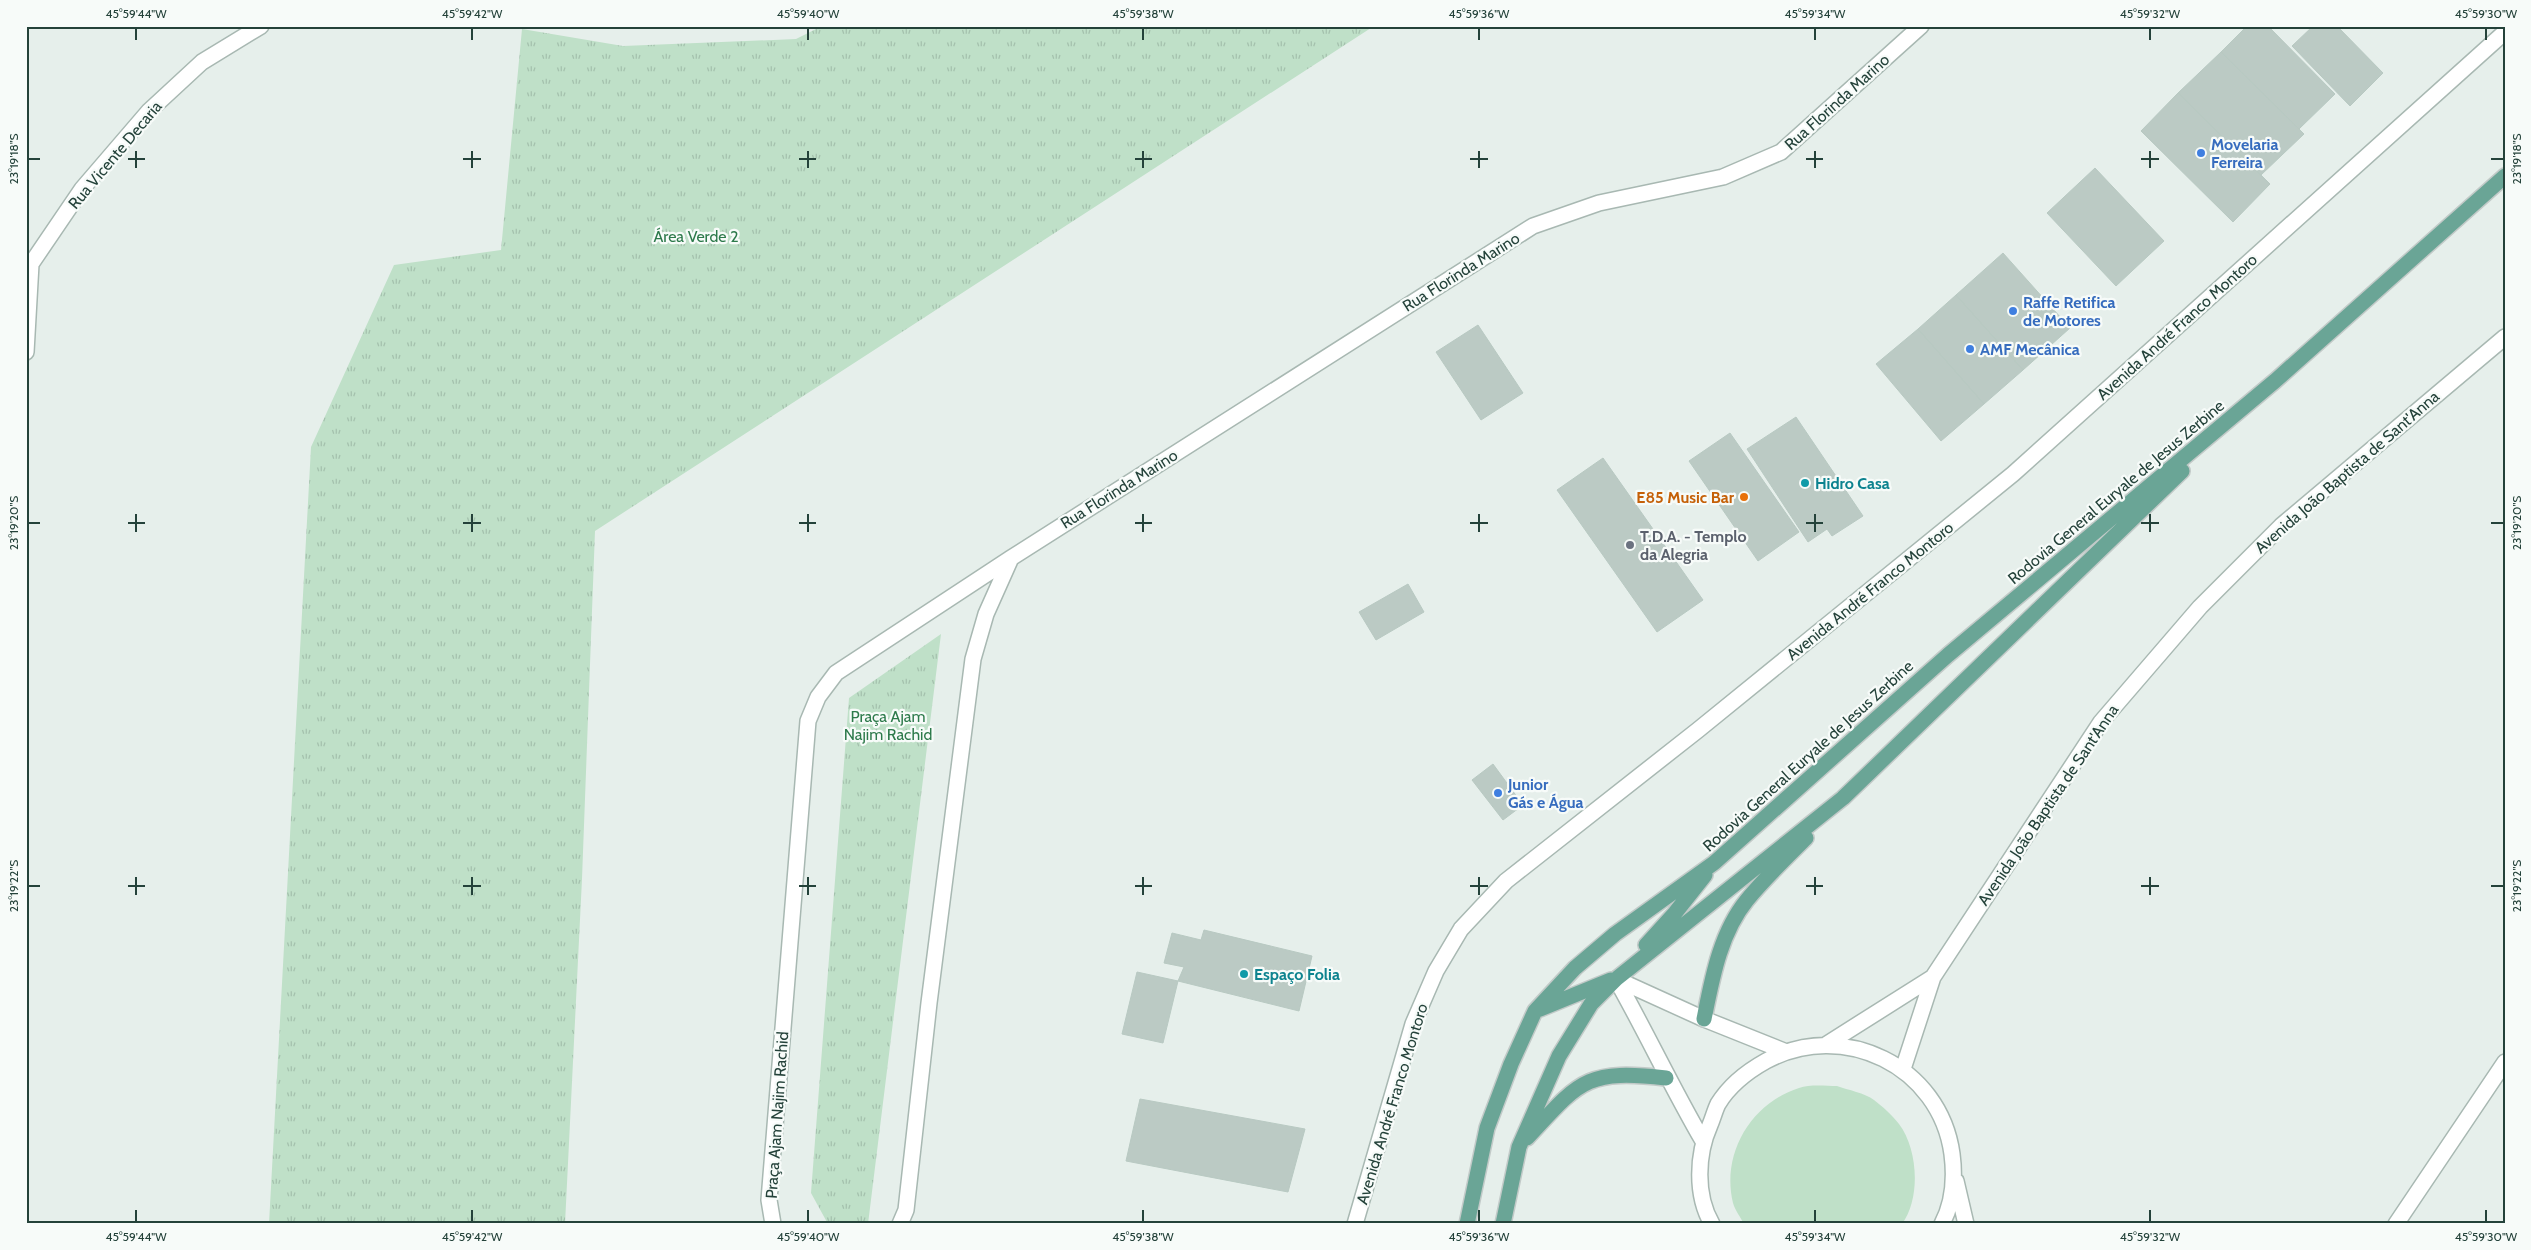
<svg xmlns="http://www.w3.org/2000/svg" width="2531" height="1250" font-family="Cabin,sans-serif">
  <defs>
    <pattern id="park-tufts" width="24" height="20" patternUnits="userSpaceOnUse" patternTransform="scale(1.25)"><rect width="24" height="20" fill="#bfe0c8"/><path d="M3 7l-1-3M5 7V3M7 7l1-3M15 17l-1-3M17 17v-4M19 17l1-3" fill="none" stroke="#a4c1ad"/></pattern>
  </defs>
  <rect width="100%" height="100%" fill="#e6efeb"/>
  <path fill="#bfe0c8" d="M 1837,1086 C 1848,1090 1865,1093 1874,1100 C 1882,1106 1893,1116 1899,1124 C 1918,1149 1921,1198 1902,1224 L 1744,1224 C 1741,1218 1735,1210 1733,1203 C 1721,1154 1751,1103 1799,1088 C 1810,1084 1826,1086 1837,1086 Z"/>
  <path fill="url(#park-tufts)" d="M 822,26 L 1374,26 L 595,531 L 582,879 L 565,1224 L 269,1224 L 311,447 L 394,265 L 501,250 L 522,29 L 623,46 L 796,39 Z
    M 941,634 L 868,1224 L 828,1224 L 811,1193 L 849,698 Z"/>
  <path fill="#bbcac4" stroke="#b8c9c2" d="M 2247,26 L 2268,26 L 2335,94 L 2299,129 L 2221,52 Z
    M 2313,26 L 2337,26 L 2383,73 L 2350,106 L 2292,46 Z
    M 2221,52 L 2304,134 L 2261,175 L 2178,93 Z
    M 2178,93 L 2270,184 L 2233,222 L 2141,131 Z
    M 2095,168 L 2164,241 L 2116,286 L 2047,213 Z
    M 2003,253 L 2070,328 L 2023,370 L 1956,295 Z
    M 1956,295 L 2023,370 L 1984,404 L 1918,329 Z
    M 1478,325 L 1523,393 L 1481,420 L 1436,352 Z
    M 1918,329 L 1984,404 L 1941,441 L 1876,364 Z
    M 1796,417 L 1863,516 L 1832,536 L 1827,529 L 1808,542 L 1747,449 Z
    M 1730,433 L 1799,532 L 1758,561 L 1689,461 Z
    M 1603,458 L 1703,600 L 1657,632 L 1557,490 Z
    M 1408,584 L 1424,612 L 1376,640 L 1359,612 Z
    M 1493,764 L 1523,805 L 1503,820 L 1472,780 Z
    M 1204,930 L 1312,956 L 1299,1011 L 1178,981 L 1184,967 L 1164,963 L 1172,933 L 1201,940 Z
    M 1137,972 L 1178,981 L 1163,1043 L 1122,1034 Z
    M 1140,1099 L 1305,1129 L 1288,1192 L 1126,1161 Z"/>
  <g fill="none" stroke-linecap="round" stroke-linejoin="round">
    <defs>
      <path id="street" d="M 26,352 L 31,264 L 82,189 L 149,111 L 202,62 L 261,26
        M 1616,979 C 1646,1032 1672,1088 1703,1141
        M 1616,979 L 1704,1019 L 1784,1051
        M 1827,1044 L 1933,977
        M 1903,1069 L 1933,977 L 2101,722 L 2200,607 L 2281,526 L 2505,337
        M 1956,1181 L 1966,1224
        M 773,1224 L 769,1200 L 808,721 L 818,697 L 836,673 L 1011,558 L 1533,226 L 1599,203 L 1723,177 L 1781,152 L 1921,26
        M 900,1224 L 906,1210 L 929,1003 L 973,659 L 986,614 L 1011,558
        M 1355,1224 L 1413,1024 L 1436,971 L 1461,929 L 1506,881 L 1698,730 L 2013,474 L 2505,32
        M 1712,1224 C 1695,1195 1697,1154 1710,1125 C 1713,1118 1715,1110 1718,1104 C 1729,1086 1748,1071 1766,1061 C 1843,1019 1940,1066 1952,1154 C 1955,1177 1953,1203 1942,1224
        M 2396,1224 L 2505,1062"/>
      <path id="primary" d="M 1646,945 L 1675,913 L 1705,875
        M 1540,1009 L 1611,980
        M 1704,1019 C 1712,979 1720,933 1747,900 C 1765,878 1786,858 1806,838
        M 1527,1138 C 1580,1081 1585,1069 1666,1078
        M 1467,1224 L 1487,1128 L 1511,1064 L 1535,1011 L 1575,968 L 1615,934 L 1714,863 L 1948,655 L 2275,381 L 2505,176
        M 1503,1224 L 1519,1147 L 1559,1056 L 1591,1004 L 1616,979 L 1843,798 L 2182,471"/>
    </defs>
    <use href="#street" stroke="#a8b8b2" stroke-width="18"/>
    <use href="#primary" stroke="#c2cac8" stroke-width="18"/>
    <use href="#street" stroke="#fff" stroke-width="15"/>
    <use href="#primary" stroke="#6aa596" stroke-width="15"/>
  </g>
  <path fill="none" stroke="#24423a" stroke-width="2" d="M 136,28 L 136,40M 472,28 L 472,40M 808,28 L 808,40M 1143,28 L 1143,40M 1479,28 L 1479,40M 1815,28 L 1815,40M 2150,28 L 2150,40M 2486,28 L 2486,40M 136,151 L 136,168M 472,151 L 472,168M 808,151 L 808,168M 1143,151 L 1143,168M 1479,151 L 1479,168M 1815,151 L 1815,168M 2150,151 L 2150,168M 28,159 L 40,159M 128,159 L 145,159M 463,159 L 481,159M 799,159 L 816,159M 1135,159 L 1152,159M 1470,159 L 1488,159M 1806,159 L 1823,159M 2141,159 L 2159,159M 2491,159 L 2504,159M 136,514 L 136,532M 472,514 L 472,532M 808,514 L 808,532M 1143,514 L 1143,532M 1479,514 L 1479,532M 1815,514 L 1815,532M 2150,514 L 2150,532M 28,523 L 40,523M 128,523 L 145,523M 463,523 L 481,523M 799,523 L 816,523M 1135,523 L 1152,523M 1470,523 L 1488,523M 1806,523 L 1823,523M 2141,523 L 2159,523M 2491,523 L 2504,523M 136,877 L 136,895M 472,877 L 472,895M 808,877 L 808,895M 1143,877 L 1143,895M 1479,877 L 1479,895M 1815,877 L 1815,895M 2150,877 L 2150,895M 28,886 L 40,886M 128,886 L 145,886M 463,886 L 481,886M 799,886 L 816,886M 1135,886 L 1152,886M 1470,886 L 1488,886M 1806,886 L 1823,886M 2141,886 L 2159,886M 2491,886 L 2504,886M 136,1210 L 136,1222M 472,1210 L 472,1222M 808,1210 L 808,1222M 1143,1210 L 1143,1222M 1479,1210 L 1479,1222M 1815,1210 L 1815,1222M 2150,1210 L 2150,1222M 2486,1210 L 2486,1222"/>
  <g fill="#3f7fe0" stroke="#f7fbf9" stroke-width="2">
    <circle cx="2201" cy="153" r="5"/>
    <circle cx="2013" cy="311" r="5"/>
    <circle cx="1970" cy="349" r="5"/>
    <circle cx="1498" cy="793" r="5"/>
  </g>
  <g fill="#0f9aa8" stroke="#f7fbf9" stroke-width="2">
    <circle cx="1805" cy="483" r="5"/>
    <circle cx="1244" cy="974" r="5"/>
  </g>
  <circle fill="#e8710a" stroke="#f7fbf9" stroke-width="2" cx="1744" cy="497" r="5"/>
  <circle fill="#6b7280" stroke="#f7fbf9" stroke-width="2" cx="1630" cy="545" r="5"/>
  <g text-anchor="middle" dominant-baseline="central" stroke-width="4.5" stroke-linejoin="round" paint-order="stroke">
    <g font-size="16" fill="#24423a" stroke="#f7fbf9">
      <text transform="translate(1837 102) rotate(-42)">Rua Florinda Marino</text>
      <text transform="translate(115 155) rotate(-50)">Rua Vicente Decaria</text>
      <text transform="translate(1461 272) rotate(-32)">Rua Florinda Marino</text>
      <text transform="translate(2177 327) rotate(-42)">Avenida André Franco Montoro</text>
      <text transform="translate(2347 472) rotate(-41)">Avenida João Baptista de Sant'Anna</text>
      <text transform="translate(1119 489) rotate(-32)">Rua Florinda Marino</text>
      <text transform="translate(2116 492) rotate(-40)">Rodovia General Euryale de Jesus Zerbine</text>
      <text transform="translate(1870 591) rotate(-39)">Avenida André Franco Montoro</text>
      <text transform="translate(1808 756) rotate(-42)">Rodovia General Euryale de Jesus Zerbine</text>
      <text transform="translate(2048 805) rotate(-56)">Avenida João Baptista de Sant'Anna</text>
      <text transform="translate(1392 1104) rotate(-73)">Avenida André Franco Montoro</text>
      <text transform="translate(777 1115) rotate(-86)">Praça Ajam Najim Rachid</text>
    </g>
    <g font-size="16" font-weight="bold" fill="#366cbe" stroke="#f7fbf9" text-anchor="start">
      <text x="2211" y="144">Movelaria<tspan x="2211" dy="18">Ferreira</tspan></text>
      <text x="2023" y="302">Raffe Retifica<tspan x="2023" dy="18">de Motores</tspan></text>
      <text x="1980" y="349">AMF Mecânica</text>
      <text x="1508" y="784">Junior<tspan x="1508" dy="18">Gás e Água</tspan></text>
    </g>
    <g font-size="16" fill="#2d7a4b" stroke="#f7fbf9">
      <text x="696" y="236">Área Verde 2</text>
      <text x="888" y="716">Praça Ajam<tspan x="888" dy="18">Najim Rachid</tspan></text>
    </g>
    <g font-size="16" font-weight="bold" fill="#0d838f" stroke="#f7fbf9" text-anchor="start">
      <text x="1815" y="483">Hidro Casa</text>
      <text x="1254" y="974">Espaço Folia</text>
    </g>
    <g font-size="16" font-weight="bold" fill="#c56008" stroke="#f7fbf9" text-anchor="end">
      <text x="1734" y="497">E85 Music Bar</text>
    </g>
    <g font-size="16" font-weight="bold" fill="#5b616d" stroke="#f7fbf9" text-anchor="start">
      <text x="1640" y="536">T.D.A. - Templo<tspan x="1640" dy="18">da Alegria</tspan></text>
    </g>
  </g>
  <rect width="2531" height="1250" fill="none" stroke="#f7fbf9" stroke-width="55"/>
  <rect x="28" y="28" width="2476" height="1194" fill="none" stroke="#24423a" stroke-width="2"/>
  <g font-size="12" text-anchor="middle" fill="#24423a">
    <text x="136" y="18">45°59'44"W</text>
    <text x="472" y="18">45°59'42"W</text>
    <text x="808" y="18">45°59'40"W</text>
    <text x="1143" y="18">45°59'38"W</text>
    <text x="1479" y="18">45°59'36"W</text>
    <text x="1815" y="18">45°59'34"W</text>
    <text x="2150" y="18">45°59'32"W</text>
    <text x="2486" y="18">45°59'30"W</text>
    <text transform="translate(14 159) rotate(-90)" y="4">23°19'18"S</text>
    <text transform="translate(2517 159) rotate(-90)" y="4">23°19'18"S</text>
    <text transform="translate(14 523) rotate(-90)" y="4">23°19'20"S</text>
    <text transform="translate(2517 523) rotate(-90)" y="4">23°19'20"S</text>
    <text transform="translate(14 886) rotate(-90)" y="4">23°19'22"S</text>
    <text transform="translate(2517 886) rotate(-90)" y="4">23°19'22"S</text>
    <text x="136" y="1241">45°59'44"W</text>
    <text x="472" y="1241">45°59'42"W</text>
    <text x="808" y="1241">45°59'40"W</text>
    <text x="1143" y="1241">45°59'38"W</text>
    <text x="1479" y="1241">45°59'36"W</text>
    <text x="1815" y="1241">45°59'34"W</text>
    <text x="2150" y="1241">45°59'32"W</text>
    <text x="2486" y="1241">45°59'30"W</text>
  </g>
</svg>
